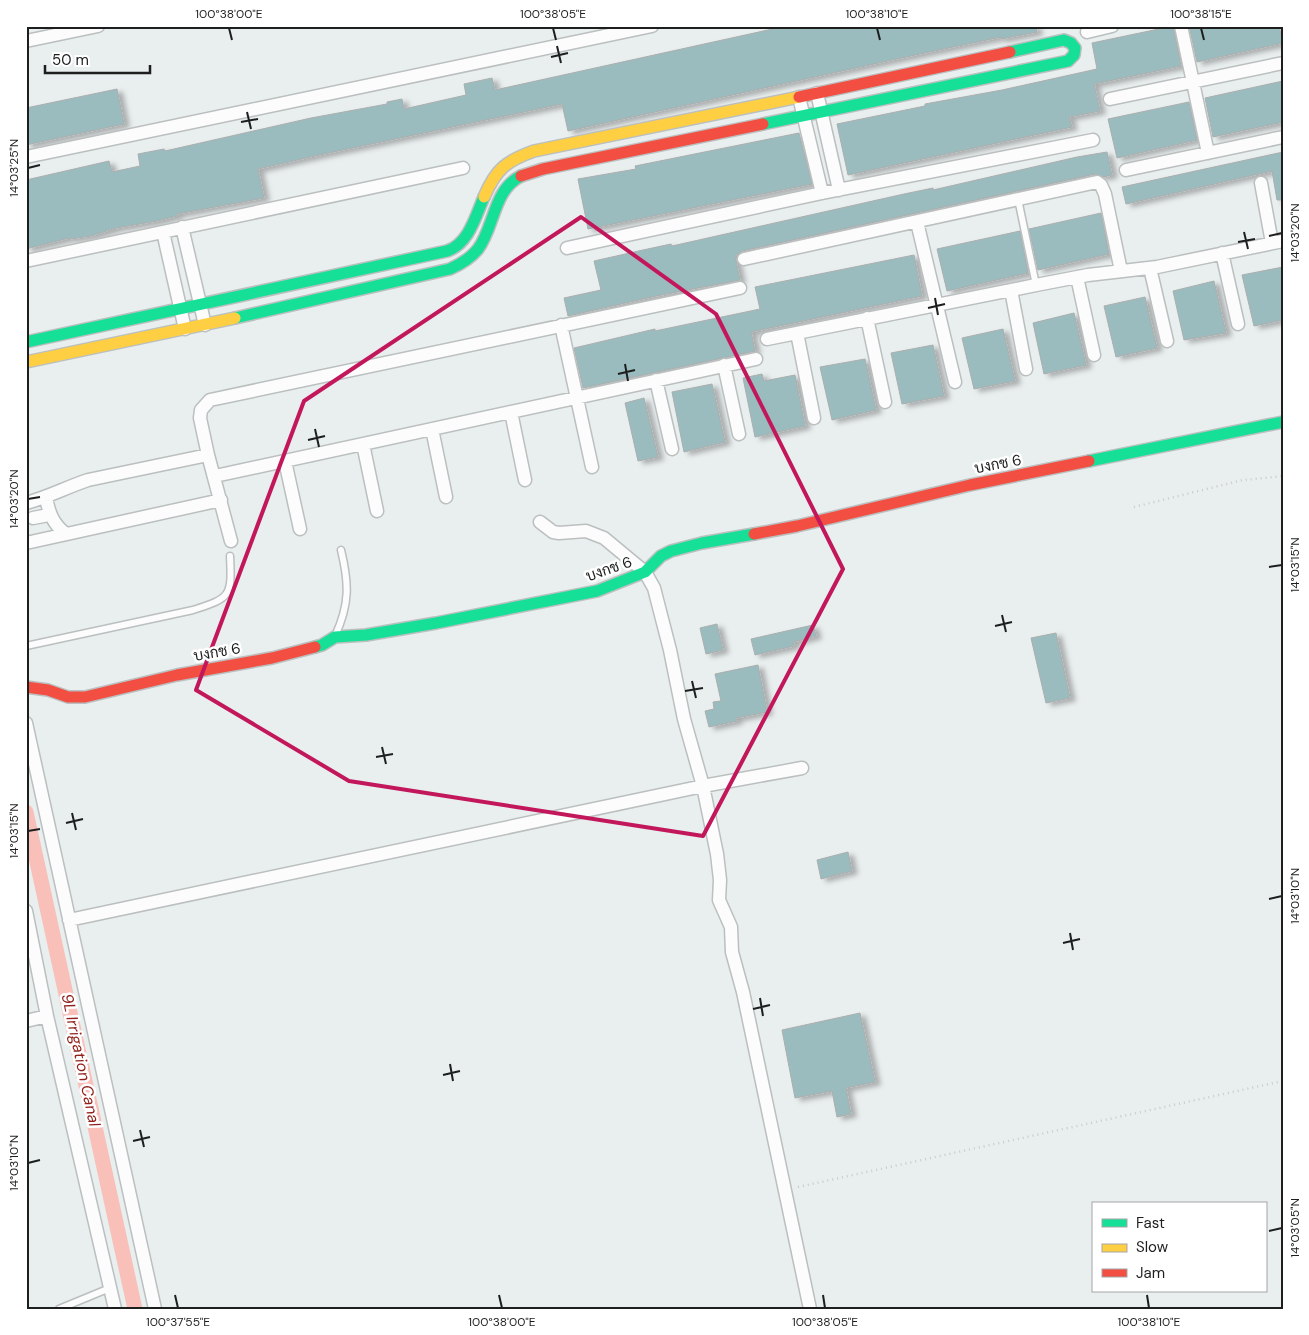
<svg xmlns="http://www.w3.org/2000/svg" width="1309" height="1335" font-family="'DM Sans',Sarabun,sans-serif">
  <defs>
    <filter id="shadow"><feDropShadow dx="5.5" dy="3" stdDeviation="2.5" flood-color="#0004"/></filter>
  </defs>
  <rect width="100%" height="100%" fill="#e9eeee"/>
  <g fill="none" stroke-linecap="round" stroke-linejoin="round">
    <path stroke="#f8c0b8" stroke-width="15" d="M 26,812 L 135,1309"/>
  </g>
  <path fill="#9bbcbe" stroke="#abaeae" filter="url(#shadow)" d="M 776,26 L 1036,26 L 1037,32 L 1001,39 L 1001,37 L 915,55 L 568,131 L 562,104 L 319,155 L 258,169 L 264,198 L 177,214 L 177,216 L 157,221 L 116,228 L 91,236 L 70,239 L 69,238 L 26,249 L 26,180 L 109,161 L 112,172 L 140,166 L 138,154 L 164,149 L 165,151 L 311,118 L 387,104 L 387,102 L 402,99 L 404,109 L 466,95 L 464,84 L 492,78 L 495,90 L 777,28 Z
    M 1173,26 L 1181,66 L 1094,84 L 1100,111 L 1069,117 L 1072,127 L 848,175 L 837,124 L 925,106 L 925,104 L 1002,90 L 1097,69 L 1092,43 Z
    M 1189,26 L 1279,26 L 1283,43 L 1197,62 Z
    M 1283,81 L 1283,122 L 1213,137 L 1205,98 Z
    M 117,89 L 124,124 L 26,145 L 26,108 Z
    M 1189,102 L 1197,140 L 1117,158 L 1108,119 Z
    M 799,133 L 812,184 L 588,229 L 578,179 L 636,169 L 635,166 Z
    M 1107,152 L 1112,175 L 1103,177 L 1095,174 L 742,251 L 735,256 L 740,280 L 656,296 L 568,316 L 564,298 L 601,290 L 594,261 L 643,250 L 671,244 L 672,246 L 904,194 L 933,188 L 933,190 L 1077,157 Z
    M 1283,152 L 1283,200 L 1277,200 L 1272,171 L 1126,204 L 1122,187 Z
    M 1101,213 L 1109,254 L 1038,270 L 1029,229 Z
    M 1020,231 L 1028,273 L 947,291 L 937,249 Z
    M 914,255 L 922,296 L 751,332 L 755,351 L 583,388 L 574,348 L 655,329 L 655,331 L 760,309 L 755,287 Z
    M 1283,267 L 1283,320 L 1254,326 L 1242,275 Z
    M 1214,281 L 1226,333 L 1184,340 L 1173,291 Z
    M 1145,297 L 1157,348 L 1116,357 L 1104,306 Z
    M 1074,313 L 1086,365 L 1044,374 L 1033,323 Z
    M 1003,329 L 1015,381 L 974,389 L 962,338 Z
    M 933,345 L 944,396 L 902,404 L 891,353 Z
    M 865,359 L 876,410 L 832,420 L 820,367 Z
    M 762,374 L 764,381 L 795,375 L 805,426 L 755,437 L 743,378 Z
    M 712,384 L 725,442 L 684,452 L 672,392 Z
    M 644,398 L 658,457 L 638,461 L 625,403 Z
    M 717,624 L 723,650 L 706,654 L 700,628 Z
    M 813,625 L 816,636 L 793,642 L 794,646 L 755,655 L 751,639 Z
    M 1056,633 L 1070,698 L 1046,703 L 1031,638 Z
    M 758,665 L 767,712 L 736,718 L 737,721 L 709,727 L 705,711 L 714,709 L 713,702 L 721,701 L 715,674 Z
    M 848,852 L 852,871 L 821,879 L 817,860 Z
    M 860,1013 L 875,1082 L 846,1088 L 851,1114 L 837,1117 L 832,1091 L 795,1098 L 782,1030 Z"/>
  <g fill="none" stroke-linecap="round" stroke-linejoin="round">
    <defs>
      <path id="lane" d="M 1018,199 L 1036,285
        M 335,636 C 350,604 349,583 341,550
        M 26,646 L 193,610 C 231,598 232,596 230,556
        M 59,1309 L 110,1288"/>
      <path id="street" d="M 1181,26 L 1208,153
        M 1087,32 L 1112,26
        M 26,41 L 98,26
        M 817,93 L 839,190
        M 799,97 L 822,193
        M 1110,99 L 1283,63
        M 26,157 L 652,26
        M 1126,170 L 1283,137
        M 1261,183 L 1272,243
        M 917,222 L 955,382
        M 182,227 L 205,325
        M 163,232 L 185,329
        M 567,248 L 822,193 L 1093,140
        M 1222,253 L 1238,324
        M 744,259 L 1097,182 L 1101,185 L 1105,194 L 1121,271
        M 26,261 L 463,168
        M 1150,268 L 1167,341
        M 1077,277 L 1094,355
        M 1011,290 L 1026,369
        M 867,318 L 885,402
        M 561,325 L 592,467
        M 797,333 L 814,418
        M 767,339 L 1036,285 L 1088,275 L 1157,267 L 1283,241
        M 724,365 L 739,434
        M 656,380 L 672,449
        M 511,412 L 525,480
        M 432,429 L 446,497
        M 363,444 L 377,511
        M 285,461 L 300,529
        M 215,476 L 756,359
        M 46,498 C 49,513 53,524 66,534
        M 26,503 C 48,497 67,487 88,480 L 208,455
        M 33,518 L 49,515
        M 540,522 L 553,532 L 559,533 L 586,531 L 604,538 L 645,572 L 654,588 L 670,650 L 684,719 L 703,786 L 717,854 L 720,880 L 719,900 L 731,927 L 732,952 L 743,992 L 810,1309
        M 231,541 L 208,455 L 200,418 L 201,410 L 210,400 L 740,288
        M 26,543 L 221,500
        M 26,723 L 155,1309
        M 26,911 L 47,1016 L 115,1309
        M 69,920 L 703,786 L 802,768
        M 26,1021 L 47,1016"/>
      <path id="fast" d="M 763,124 L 1068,61 L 1074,55 L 1075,48 L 1071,43 L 1064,40 L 1010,52
        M 235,318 L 450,269 C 461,264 471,258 478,249 C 495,226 493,190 521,176
        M 26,342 L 447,251 C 469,244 476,215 484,197
        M 1089,461 L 1283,422
        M 315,647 L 322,645 L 335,637 L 366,635 L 436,623 L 597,591 L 645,572 L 661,556 L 671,551 L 702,543 L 754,534"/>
      <path id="slow" d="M 484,197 C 496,169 506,161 534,151 L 799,97
        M 26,362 L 235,318"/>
      <path id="jam" d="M 799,97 L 1010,52
        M 521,176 L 543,169 L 763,124
        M 754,534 L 797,526 L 970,485 L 1089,461
        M 26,687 L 48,690 L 68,697 L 85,697 L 177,675 L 272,658 L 315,647"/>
    </defs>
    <use href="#lane" stroke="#bbbfbf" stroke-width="9"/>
    <use href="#street" stroke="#bbbfbf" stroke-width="15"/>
    <use href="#fast" stroke="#bbbfbf" stroke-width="14"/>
    <use href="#slow" stroke="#bbbfbf" stroke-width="14"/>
    <use href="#jam" stroke="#bbbfbf" stroke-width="14"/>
    <path stroke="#cbcbcb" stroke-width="2.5" stroke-dasharray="1 4" stroke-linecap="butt" d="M 1134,507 L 1243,480 L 1283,476
      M 798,1187 L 1283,1081"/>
    <use href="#lane" stroke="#fcfcfc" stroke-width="6"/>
    <use href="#street" stroke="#fcfcfc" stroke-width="12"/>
    <use href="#fast" stroke="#16e098" stroke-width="11"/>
    <use href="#slow" stroke="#ffcf43" stroke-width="11"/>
    <use href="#jam" stroke="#f24e42" stroke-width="11"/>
  </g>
  <path fill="none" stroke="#c2185b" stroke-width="4" stroke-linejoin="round" d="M 581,217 L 716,314 L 843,569 L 703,836 L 349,781 L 196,690 L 304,401 Z"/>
  <path fill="none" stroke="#1d1f1f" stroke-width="2" d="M 229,28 L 232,40M 553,28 L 556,40M 877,28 L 880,40M 1201,28 L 1204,40M 557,46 L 561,63M 551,57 L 568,53M 247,112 L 251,129M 241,122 L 258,119M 28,168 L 40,165M 1244,232 L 1248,249M 1269,236 L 1282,233M 1238,242 L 1255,239M 935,298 L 938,315M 928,308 L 945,304M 625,364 L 628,381M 618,374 L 635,370M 315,429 L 319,447M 308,440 L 325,436M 28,499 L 40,497M 1269,567 L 1282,565M 1002,615 L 1006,632M 995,626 L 1012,622M 692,681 L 696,698M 685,691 L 703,688M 382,747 L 386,764M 376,757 L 393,754M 72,813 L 76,830M 66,823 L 83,819M 28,831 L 40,829M 1269,899 L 1282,896M 1070,933 L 1073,950M 1063,943 L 1080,939M 760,998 L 763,1016M 753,1009 L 770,1005M 450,1064 L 453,1081M 443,1075 L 460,1071M 140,1130 L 144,1147M 133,1141 L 150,1137M 28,1163 L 40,1160M 1269,1231 L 1282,1228M 175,1295 L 178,1308M 499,1295 L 502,1308M 823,1295 L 825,1308M 1147,1295 L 1149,1308"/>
  <g text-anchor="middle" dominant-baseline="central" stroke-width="5" stroke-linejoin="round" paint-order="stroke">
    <g font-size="15" fill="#1d1f1f" stroke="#fff">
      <text transform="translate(998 464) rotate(-11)">บงกช 6</text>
      <text transform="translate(609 569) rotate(-19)">บงกช 6</text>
      <text transform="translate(217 652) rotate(-10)">บงกช 6</text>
    </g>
    <g font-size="16" font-style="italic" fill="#911e18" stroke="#fff">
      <text transform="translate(81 1060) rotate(78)">9L Irrigation Canal</text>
    </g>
  </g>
  <rect width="1309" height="1335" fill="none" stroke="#ffffff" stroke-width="55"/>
  <rect x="1092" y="1202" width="175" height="90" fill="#ffffff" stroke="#a5a5a5"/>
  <rect x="1102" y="1219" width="25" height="8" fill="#16e098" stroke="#a5a5a5"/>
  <text x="1136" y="1228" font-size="15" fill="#1d1f1f">Fast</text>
  <rect x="1102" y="1244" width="25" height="8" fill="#ffcf43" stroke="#a5a5a5"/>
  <text x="1136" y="1252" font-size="15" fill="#1d1f1f">Slow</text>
  <rect x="1102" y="1269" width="25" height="8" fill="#f24e42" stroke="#a5a5a5"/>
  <text x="1136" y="1278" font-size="15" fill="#1d1f1f">Jam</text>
  <path d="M45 65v8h105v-8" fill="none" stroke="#1d1f1f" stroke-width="2.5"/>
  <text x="52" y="65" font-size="15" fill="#1d1f1f" stroke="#ffffff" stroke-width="4" paint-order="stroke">50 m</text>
  <rect x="28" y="28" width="1254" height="1280" fill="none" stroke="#1d1f1f" stroke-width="2"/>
  <g font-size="12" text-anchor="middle" fill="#1d1f1f">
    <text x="229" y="18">100°38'00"E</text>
    <text x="553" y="18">100°38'05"E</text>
    <text x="877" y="18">100°38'10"E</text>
    <text x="1201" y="18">100°38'15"E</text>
    <text transform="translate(14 168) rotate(-90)" y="4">14°03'25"N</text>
    <text transform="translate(1295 233) rotate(-90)" y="4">14°03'20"N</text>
    <text transform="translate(14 499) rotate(-90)" y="4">14°03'20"N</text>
    <text transform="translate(1295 565) rotate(-90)" y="4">14°03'15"N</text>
    <text transform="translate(14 831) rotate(-90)" y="4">14°03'15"N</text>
    <text transform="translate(1295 896) rotate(-90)" y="4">14°03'10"N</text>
    <text transform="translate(14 1163) rotate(-90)" y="4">14°03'10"N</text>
    <text transform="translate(1295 1228) rotate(-90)" y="4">14°03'05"N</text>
    <text x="178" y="1326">100°37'55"E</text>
    <text x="502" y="1326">100°38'00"E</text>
    <text x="825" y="1326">100°38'05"E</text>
    <text x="1149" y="1326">100°38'10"E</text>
  </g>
</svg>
